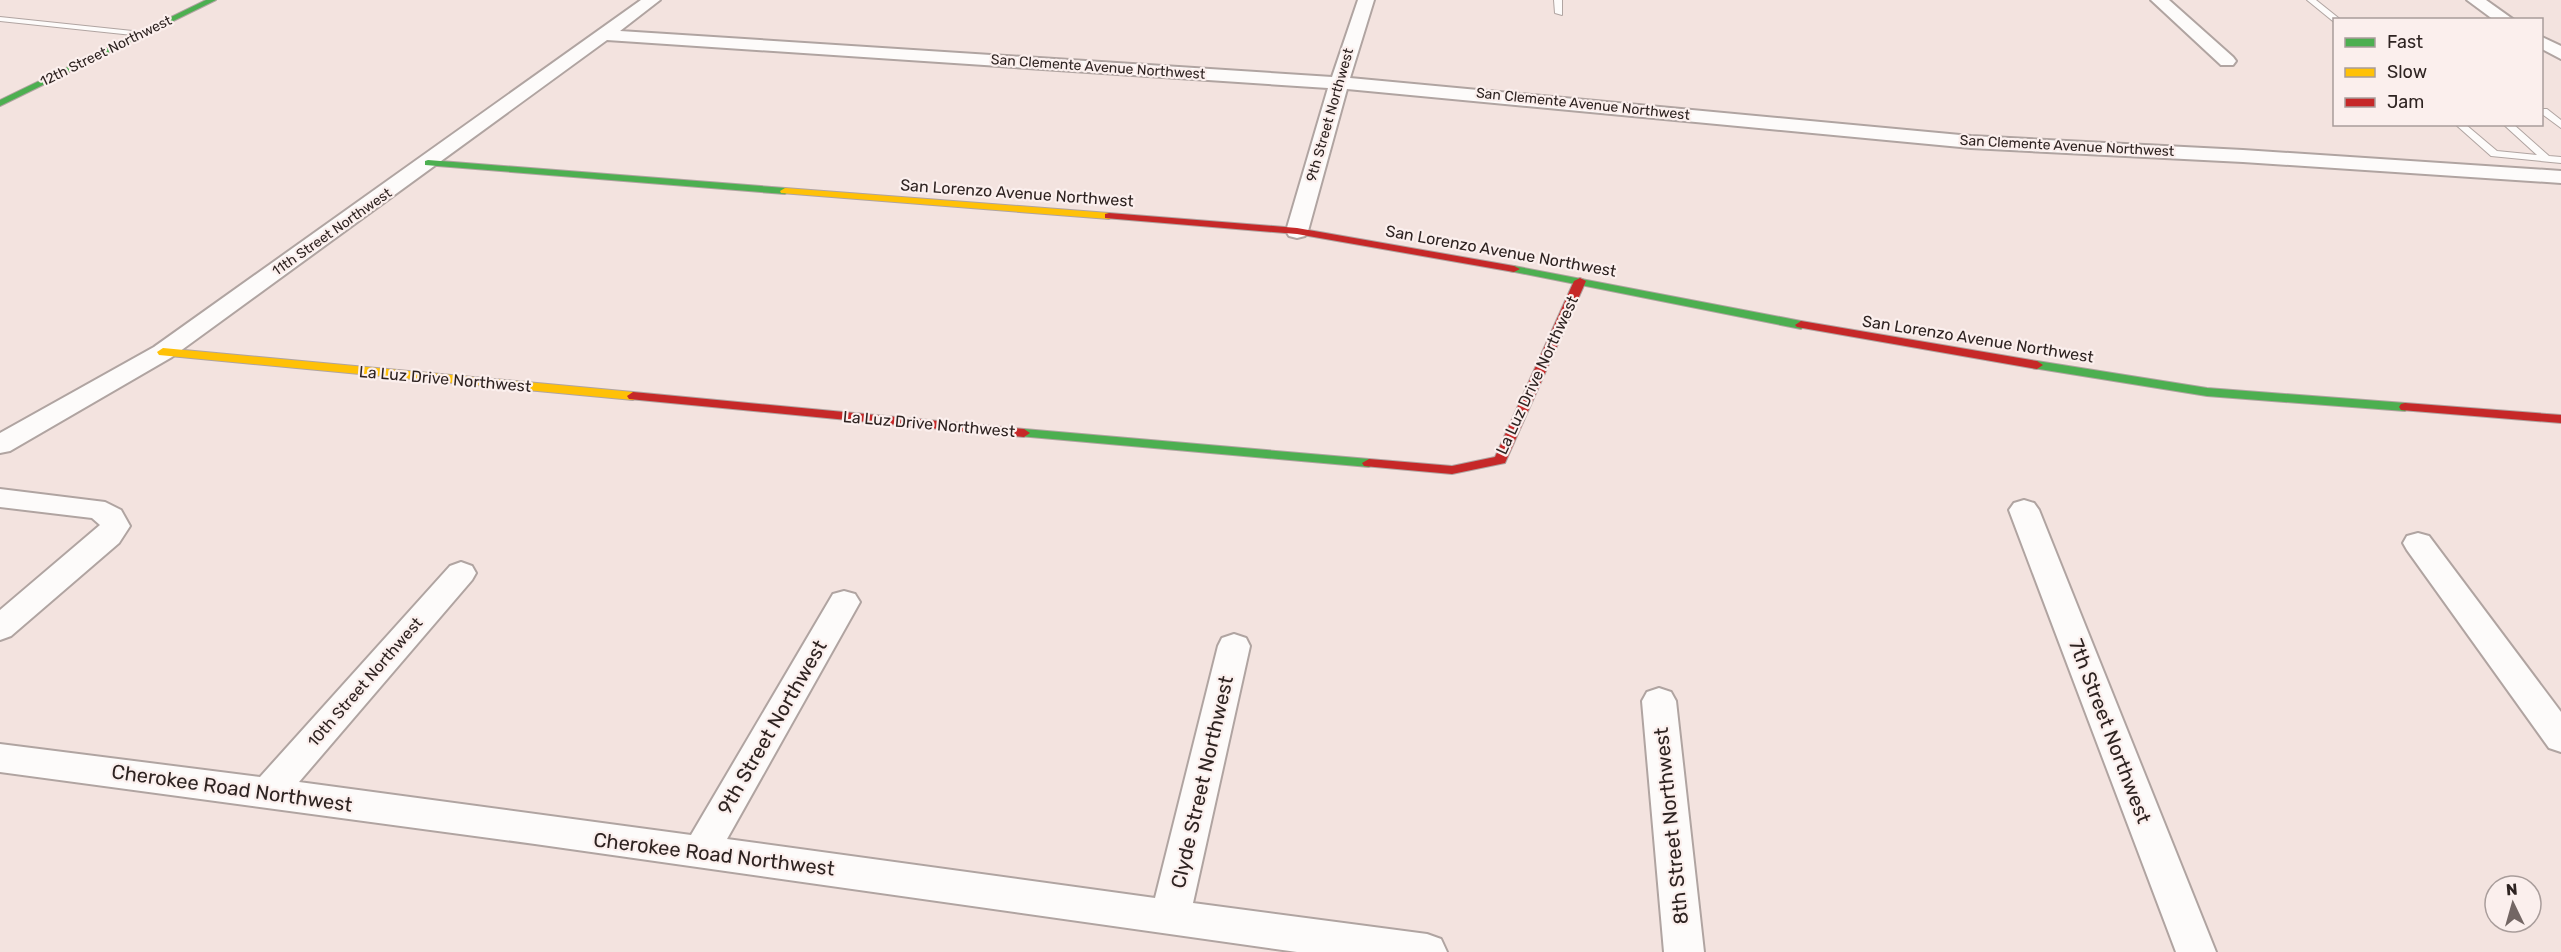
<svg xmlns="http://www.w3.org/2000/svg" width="2561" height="952" font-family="Rubik,sans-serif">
  <rect width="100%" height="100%" fill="#f3e3df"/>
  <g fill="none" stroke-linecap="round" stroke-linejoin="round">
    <defs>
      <path id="lane" d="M 1554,0 L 1562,0 L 1562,15 L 1555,13 Z
        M 2307,0 L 2316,0 L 2341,20 L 2334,20 L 2334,22 Z
        M 0,17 L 142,32 L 146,34 L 142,36 L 0,21 Z
        M 2542,109 L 2547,109 L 2561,120 L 2561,128 L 2542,114 Z
        M 2455,124 L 2465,124 L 2497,151 L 2537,155 L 2503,124 L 2513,124 L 2549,156 L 2561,157 L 2561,163 L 2491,156 Z"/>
      <path id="street" d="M 641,0 L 660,0 L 620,31 L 1332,77 L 1358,0 L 1374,0 L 1350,78 L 1971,136 L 2243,150 L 2561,171 L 2561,183 L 2243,162 L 1971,148 L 1347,89 L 1308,231 L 1305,236 L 1297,238 L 1289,236 L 1286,231 L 1328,88 L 607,40 L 172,357 L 10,451 L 0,453 L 0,433 L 154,347 Z
        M 2151,0 L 2169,0 L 2233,57 L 2236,61 L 2233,65 L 2221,65 Z
        M 2467,0 L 2486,0 L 2514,20 L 2494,20 Z
        M 2542,37 L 2561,46 L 2561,59 L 2542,49 Z
        M 0,489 L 105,502 L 121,510 L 130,526 L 119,543 L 11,636 L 0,640 L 0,610 L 100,525 L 92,518 L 0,507 Z
        M 2024,500 L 2034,503 L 2039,510 L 2216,952 L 2176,952 L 2009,510 L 2014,503 Z
        M 2418,533 L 2429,536 L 2561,712 L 2561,752 L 2549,748 L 2407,550 L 2403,543 L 2407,536 Z
        M 461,562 L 472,566 L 476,573 L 472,580 L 299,782 L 691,835 L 833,594 L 844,591 L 855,594 L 860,602 L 727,839 L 1155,898 L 1218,646 L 1222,638 L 1234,634 L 1246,638 L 1250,646 L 1193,903 L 1427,934 L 1441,939 L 1447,952 L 1297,952 L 535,844 L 0,772 L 0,744 L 260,777 L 450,566 Z
        M 1659,688 L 1671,692 L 1676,701 L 1704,952 L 1664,952 L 1642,701 L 1647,692 Z"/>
      <path id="fast" d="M 206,0 L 216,0 L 0,106 L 0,100 Z
        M 428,160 L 785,188 L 790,191 L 785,194 L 425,165 L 425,161 Z
        M 1514,266 L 1801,321 L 1807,325 L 1801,329 L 1510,271 L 1510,267 Z
        M 2037,361 L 2207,388 L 2405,403 L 2411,407 L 2405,411 L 2207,396 L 2033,368 L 2031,365 Z
        M 1024,429 L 1369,459 L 1376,463 L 1369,467 L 1019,436 L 1018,433 Z"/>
      <path id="slow" d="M 785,188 L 1109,213 L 1114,216 L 1109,219 L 781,193 L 780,191 Z
        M 163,348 L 633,392 L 639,396 L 633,400 L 159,355 L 157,352 Z"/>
      <path id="jam" d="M 1109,213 L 1297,228 L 1514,266 L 1520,269 L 1514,272 L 1297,234 L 1105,218 L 1105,214 Z
        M 1580,278 L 1586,281 L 1505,463 L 1452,474 L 1364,466 L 1362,463 L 1369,459 L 1452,466 L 1495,457 L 1574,281 Z
        M 1801,321 L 2037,361 L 2043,365 L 2037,369 L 1797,327 L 1795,325 Z
        M 633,392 L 1024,429 L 1030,433 L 1024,437 L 629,399 L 627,396 Z
        M 2405,403 L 2561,415 L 2561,423 L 2401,410 L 2399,407 L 2401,404 Z"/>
    </defs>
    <use href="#lane" stroke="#b0a4a1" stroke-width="2"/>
    <use href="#street" stroke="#b0a4a1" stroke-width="4"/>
    <use href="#fast" stroke="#b0a4a1" stroke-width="2"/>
    <use href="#slow" stroke="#b0a4a1" stroke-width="2"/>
    <use href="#jam" stroke="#b0a4a1" stroke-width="2"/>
    <use href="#lane" fill="#fdfbfa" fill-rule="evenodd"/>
    <use href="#street" fill="#fdfbfa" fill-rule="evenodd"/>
    <use href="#fast" fill="#4caf50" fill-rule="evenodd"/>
    <use href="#slow" fill="#ffc107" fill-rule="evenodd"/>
    <use href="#jam" fill="#c62828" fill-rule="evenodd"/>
  </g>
  <g text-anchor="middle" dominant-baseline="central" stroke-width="4.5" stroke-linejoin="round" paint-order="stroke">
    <g font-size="14" fill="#2e2321" stroke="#fbefed">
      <text transform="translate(106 51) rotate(-26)">12th Street Northwest</text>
      <text transform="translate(1098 67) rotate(4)">San Clemente Avenue Northwest</text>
      <text transform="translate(1583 104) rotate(6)">San Clemente Avenue Northwest</text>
      <text transform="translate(1330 115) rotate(-74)">9th Street Northwest</text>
      <text transform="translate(2067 146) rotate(3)">San Clemente Avenue Northwest</text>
      <text transform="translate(332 232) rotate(-35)">11th Street Northwest</text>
    </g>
    <g font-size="16" fill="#2e2321" stroke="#fbefed">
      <text transform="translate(1017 193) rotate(4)">San Lorenzo Avenue Northwest</text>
      <text transform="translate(1501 251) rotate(10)">San Lorenzo Avenue Northwest</text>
      <text transform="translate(1978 339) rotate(9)">San Lorenzo Avenue Northwest</text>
      <text transform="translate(1537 375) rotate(-65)">La Luz Drive Northwest</text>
      <text transform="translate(445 379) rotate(5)">La Luz Drive Northwest</text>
      <text transform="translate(929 424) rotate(5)">La Luz Drive Northwest</text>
      <text transform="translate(365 682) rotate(-49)">10th Street Northwest</text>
    </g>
    <g font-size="20" fill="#2e2321" stroke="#fbefed">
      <text transform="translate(772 727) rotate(-60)">9th Street Northwest</text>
      <text transform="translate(2110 731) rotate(69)">7th Street Northwest</text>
      <text transform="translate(1202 782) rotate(-77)">Clyde Street Northwest</text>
      <text transform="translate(232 788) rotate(8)">Cherokee Road Northwest</text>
      <text transform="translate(1671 826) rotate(-96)">8th Street Northwest</text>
      <text transform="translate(714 854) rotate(7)">Cherokee Road Northwest</text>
    </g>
  </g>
  <rect x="2333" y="18" width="210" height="108" fill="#fbefed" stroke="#a99d9b" stroke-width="1.5"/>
  <rect x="2345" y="38" width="30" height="9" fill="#4caf50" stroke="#a99d9b" stroke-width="1.5"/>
  <text x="2387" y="48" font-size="18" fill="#2e2321">Fast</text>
  <rect x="2345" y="68" width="30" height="9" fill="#ffc107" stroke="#a99d9b" stroke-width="1.5"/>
  <text x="2387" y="78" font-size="18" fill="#2e2321">Slow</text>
  <rect x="2345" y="98" width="30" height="9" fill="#c62828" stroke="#a99d9b" stroke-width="1.5"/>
  <text x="2387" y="108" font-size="18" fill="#2e2321">Jam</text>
  <g transform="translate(2513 904) rotate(355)"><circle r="28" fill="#fbefed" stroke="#a99d9b" stroke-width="1.5"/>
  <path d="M0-4.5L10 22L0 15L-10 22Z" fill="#736664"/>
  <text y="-9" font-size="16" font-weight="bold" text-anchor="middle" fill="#2e2321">N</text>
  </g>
</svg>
